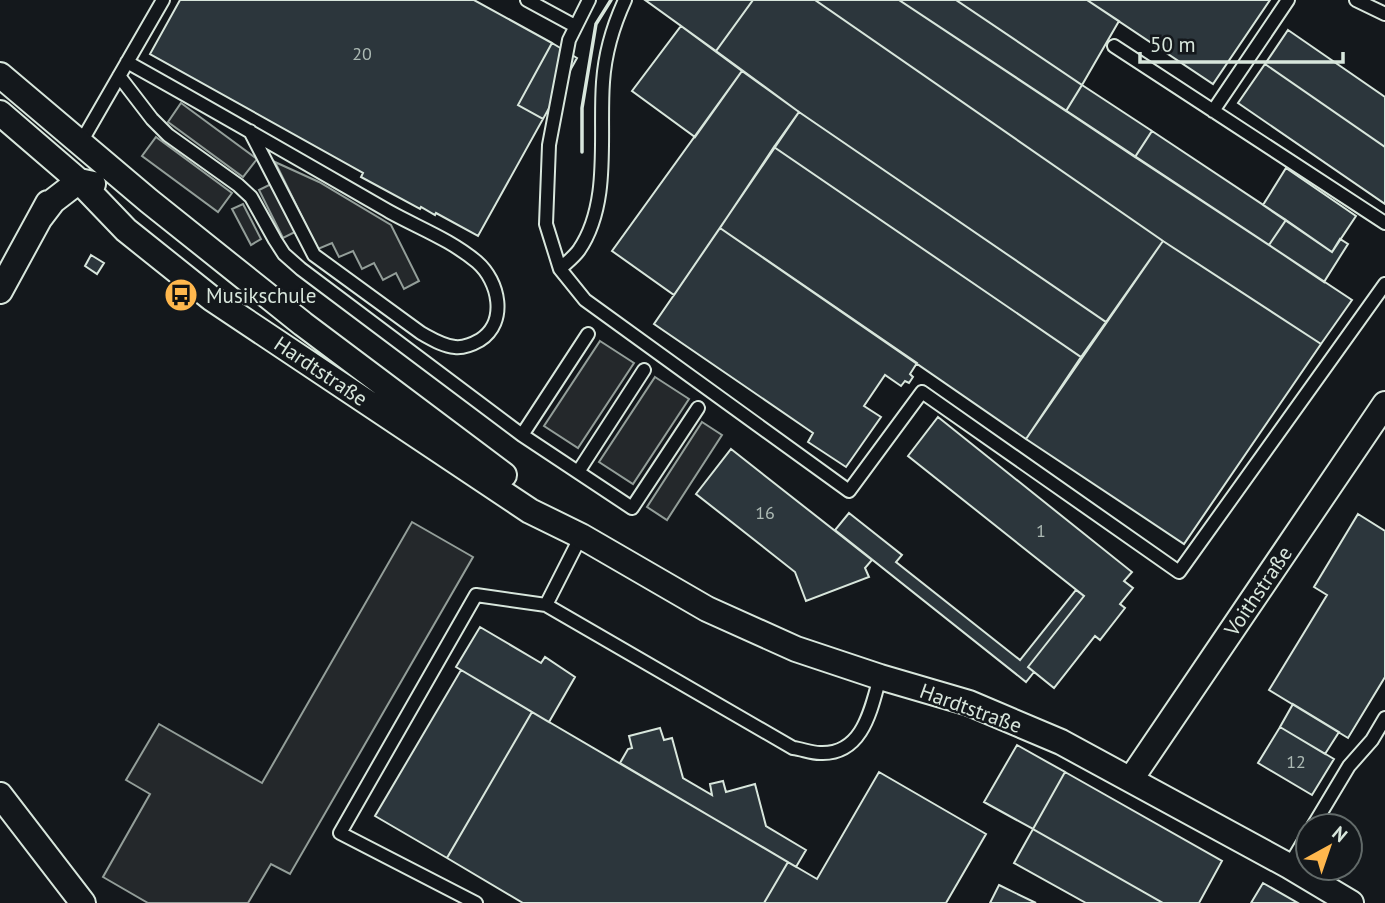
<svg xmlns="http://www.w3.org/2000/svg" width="1385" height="903" font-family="'PT Sans',sans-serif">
  <rect width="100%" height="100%" fill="#14181c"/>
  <path fill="#24282b" stroke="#939e99" stroke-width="2" d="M 181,103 L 257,159 L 243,177 L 168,122 Z
    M 156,137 L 232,193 L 218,212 L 142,156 Z
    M 275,162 L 319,182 L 391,225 L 419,281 L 404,289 L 396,273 L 383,280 L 374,263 L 362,269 L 353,251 L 339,257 L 332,243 L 318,249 Z
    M 271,184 L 295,232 L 283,238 L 259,190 Z
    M 243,204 L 261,239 L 251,245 L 232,209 Z
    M 600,341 L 634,363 L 578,448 L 544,426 Z
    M 655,377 L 689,399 L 633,484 L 599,462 Z
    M 702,422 L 722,435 L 667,520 L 647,507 Z
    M 412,522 L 473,557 L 290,874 L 271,864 L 248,903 L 148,903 L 103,877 L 150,794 L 126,780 L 159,724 L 262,783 Z"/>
  <path fill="#2c363c" stroke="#d8e6dc" stroke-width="2" d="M 180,0 L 474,0 L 552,43 L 518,105 L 543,119 L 478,236 L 436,213 L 435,215 L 421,207 L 420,209 L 361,177 L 363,173 L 150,54 Z
    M 645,0 L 753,0 L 716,51 Z
    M 753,0 L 815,0 L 1163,241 L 1106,322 L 799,112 L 716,51 Z
    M 815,0 L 899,0 L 1352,300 L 1321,344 L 1163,241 Z
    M 899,0 L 956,0 L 1082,85 L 1066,111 Z
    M 956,0 L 1087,0 L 1119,21 L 1082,85 Z
    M 1087,0 L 1270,0 L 1213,84 Z
    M 681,26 L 742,71 L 695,137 L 632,91 Z
    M 1288,30 L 1385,97 L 1385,147 L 1265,64 Z
    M 552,43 L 577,58 L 543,119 L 518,105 Z
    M 1265,64 L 1385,147 L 1385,204 L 1238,103 Z
    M 742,71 L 799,112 L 674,295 L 612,251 Z
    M 1082,85 L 1152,131 L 1135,157 L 1066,111 Z
    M 799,112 L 1106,322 L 1081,357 L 774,147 Z
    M 1152,131 L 1286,220 L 1269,245 L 1135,157 Z
    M 774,147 L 1081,357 L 1026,439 L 720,228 Z
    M 1286,168 L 1356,216 L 1332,252 L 1263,205 Z
    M 1286,220 L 1332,252 L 1340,239 L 1348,244 L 1324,282 L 1269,245 Z
    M 720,228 L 917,363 L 910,374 L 913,377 L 909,383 L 905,381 L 901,386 L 885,375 L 864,406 L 881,417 L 846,467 L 808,442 L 813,433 L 654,324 Z
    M 1163,241 L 1321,344 L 1184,544 L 1026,439 Z
    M 91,255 L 104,263 L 97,274 L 85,266 Z
    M 938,417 L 1132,572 L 1124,581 L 1133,588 L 1120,604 L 1125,608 L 1100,640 L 1095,636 L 1054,688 L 1028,667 L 1084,596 L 908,456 Z
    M 731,449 L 872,560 L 865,568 L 869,577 L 806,601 L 795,572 L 696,494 Z
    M 849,513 L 902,555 L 896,562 L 1020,660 L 1076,590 L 1084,596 L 1028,667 L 1034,672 L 1026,682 L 835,530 Z
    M 1358,514 L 1385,531 L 1385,677 L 1348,738 L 1269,690 L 1327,595 L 1314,587 Z
    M 480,627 L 541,663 L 545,657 L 575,677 L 549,722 L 456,667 Z
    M 461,670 L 532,712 L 447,858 L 375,816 Z
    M 1293,704 L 1339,732 L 1325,754 L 1280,727 Z
    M 532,712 L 788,862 L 764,903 L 523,903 L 447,858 Z
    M 1280,727 L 1334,759 L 1312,795 L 1258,763 Z
    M 660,728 L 664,740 L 672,738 L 683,778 L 712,795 L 710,784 L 723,781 L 726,792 L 755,784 L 766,826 L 806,850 L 796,867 L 620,763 L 628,749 L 632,748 L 629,736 Z
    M 1017,745 L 1065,772 L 1033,829 L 984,802 Z
    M 879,772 L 986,834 L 946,903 L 764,903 L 788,862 L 817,879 Z
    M 1065,772 L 1222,861 L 1199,903 L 1163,903 L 1033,829 Z
    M 1033,829 L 1163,903 L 1086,903 L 1014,863 Z
    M 1263,883 L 1298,903 L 1251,903 Z
    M 999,885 L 1036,903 L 990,903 Z"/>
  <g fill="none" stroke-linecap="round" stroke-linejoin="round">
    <defs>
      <path id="lane" d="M 527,0 L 575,26
        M 589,0 L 569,40 L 549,145 L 546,224 L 560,269 L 585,300 L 849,491 L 922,392 L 1179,572 L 1385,284
        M 1356,0 L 1385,14
        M 1114,46 L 1385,223
        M 127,62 C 215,111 303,162 390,212 C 419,228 451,240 477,262 C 499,281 508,322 480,340 C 473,344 464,348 455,347 C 443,346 432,339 421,333 L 314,255 L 250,131
        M 119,76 L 152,119 L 168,135 L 238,185 L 251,197 L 275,240 L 284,254 L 301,269 L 522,435 L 632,508 L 698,408
        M 1213,111 L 1288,0
        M 80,144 L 163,0
        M 560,269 C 566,263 574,257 579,250 C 611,203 599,136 603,82 C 605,53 613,26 625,0
        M 522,435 L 588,334
        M 578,472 L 644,370
        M 546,605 L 793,748 C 802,749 811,753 820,753 C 863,755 871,709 880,677
        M 1313,826 L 1349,766 L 1372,740 L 1385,718
        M 1289,866 L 1308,834
        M 476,903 L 340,833 L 476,595 L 546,605 L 581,536"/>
      <path id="street" d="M 0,75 L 149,201 L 303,324 L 504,475
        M 0,113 L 79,181 L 126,230 L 211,298 L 530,511 L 581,536 L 707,609 L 796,649 L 880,677 L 969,703 L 1061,742 L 1289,866 L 1351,903
        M 40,218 L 53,201 L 79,181 L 93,184
        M 0,291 L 48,203
        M 1131,779 L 1385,404
        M 0,795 L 83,903"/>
    </defs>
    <use href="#lane" stroke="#d8e6dc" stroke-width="16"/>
    <use href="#street" stroke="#d8e6dc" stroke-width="28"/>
    <use href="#lane" stroke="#14181c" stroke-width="12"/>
    <use href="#street" stroke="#14181c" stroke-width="24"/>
    <path stroke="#d8e6dc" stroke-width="3.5" d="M 582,152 L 582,108 L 596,24 L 611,0"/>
  </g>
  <defs>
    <symbol id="bus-disc" viewBox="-11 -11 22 22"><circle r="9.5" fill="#ffb74d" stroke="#14181c"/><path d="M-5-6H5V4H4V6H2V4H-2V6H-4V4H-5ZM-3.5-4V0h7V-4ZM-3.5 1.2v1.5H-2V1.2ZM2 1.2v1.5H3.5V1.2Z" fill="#111"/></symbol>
  </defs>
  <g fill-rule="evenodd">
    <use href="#bus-disc" x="162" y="276" width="38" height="38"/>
  </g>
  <g text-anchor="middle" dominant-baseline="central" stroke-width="5" stroke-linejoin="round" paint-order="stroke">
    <g font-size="18" fill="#adbab4">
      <text x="362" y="53">20</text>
      <text x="765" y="512">16</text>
      <text x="1041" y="530">1</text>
      <text x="1296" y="761">12</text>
    </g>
    <g font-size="21" fill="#d8e6dc" stroke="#14181c" text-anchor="start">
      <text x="206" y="295">Musikschule</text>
    </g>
    <g font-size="21" fill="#d8e6dc" stroke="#14181c">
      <text transform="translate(321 371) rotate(34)">Hardtstraße</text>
      <text transform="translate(1258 591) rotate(-56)">Voithstraße</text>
      <text transform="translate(971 708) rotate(20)">Hardtstraße</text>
    </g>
  </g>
  <g transform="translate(1329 847) rotate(40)"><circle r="33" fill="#14181c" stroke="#626a69" stroke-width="2"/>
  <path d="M0-5L12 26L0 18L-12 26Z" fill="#ffb74d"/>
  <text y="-10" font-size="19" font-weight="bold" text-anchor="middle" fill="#d8e6dc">N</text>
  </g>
  <path d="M1140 52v10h203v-10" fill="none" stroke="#d8e6dc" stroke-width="3.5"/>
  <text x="1150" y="52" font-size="21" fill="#d8e6dc" stroke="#14181c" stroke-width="5" paint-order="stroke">50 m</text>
</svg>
